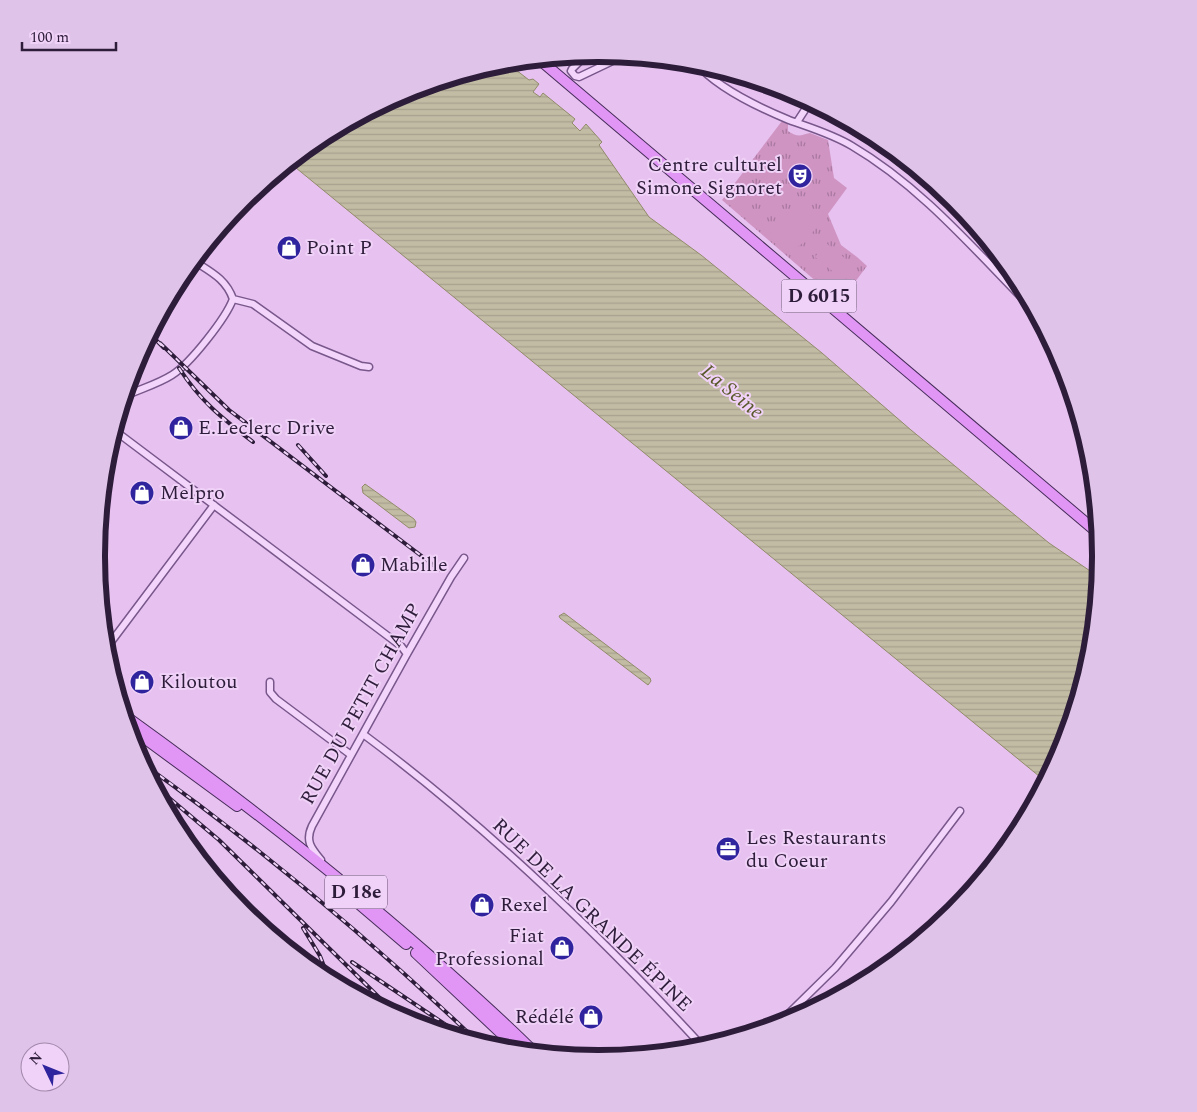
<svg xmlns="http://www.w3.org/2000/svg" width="1197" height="1112" font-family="Spectral,serif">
  <defs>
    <pattern id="park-tufts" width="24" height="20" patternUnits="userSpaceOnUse" patternTransform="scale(1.25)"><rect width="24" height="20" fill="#cf94c2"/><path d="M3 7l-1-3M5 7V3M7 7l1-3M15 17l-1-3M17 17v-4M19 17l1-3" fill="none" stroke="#a8789f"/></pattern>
    <pattern id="water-rules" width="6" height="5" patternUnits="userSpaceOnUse" patternTransform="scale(1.25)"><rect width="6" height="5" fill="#c2bca4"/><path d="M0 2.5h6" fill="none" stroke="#a7a18e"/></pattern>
  </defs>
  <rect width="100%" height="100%" fill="#e7c1f0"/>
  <path fill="url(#park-tufts)" d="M 782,121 L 788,124 L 788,131 C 798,138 801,135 810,133 L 828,140 L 834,178 L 847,188 L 828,214 L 841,245 L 857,257 L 867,266 L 840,302 L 722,200 Z"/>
  <path fill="#cf94c2" d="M 798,205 L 811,214 L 817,227 L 805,241 L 789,254 L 772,241 L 770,232 C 777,218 784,211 798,205 Z
    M 826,243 L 847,260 L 836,274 L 815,257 Z"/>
  <path fill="url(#water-rules)" stroke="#918b6a" d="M 501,63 L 507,63 L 529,80 L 533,79 L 539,84 L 533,92 L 540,97 L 543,93 L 575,119 L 572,123 L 580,131 L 586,124 L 602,142 L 599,145 L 649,217 L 701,255 L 822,353 L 911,430 L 1049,543 L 1099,577 L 1091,654 L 1062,748 L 1045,781 L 290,163 L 320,138 L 407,92 Z
    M 365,484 L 414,519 L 416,522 L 415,527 L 409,528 L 363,493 L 362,487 Z
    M 564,613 L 650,678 L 651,681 L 648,685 L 560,618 L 559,616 Z"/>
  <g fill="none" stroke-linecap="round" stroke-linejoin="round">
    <defs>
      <path id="minor" d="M 586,55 L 572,69 L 571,71 L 575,76 L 579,77 L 623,56
        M 696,63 C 717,88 760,108 789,120 C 811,128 832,134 852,146 C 920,186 972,247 1027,303 L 1029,301
        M 797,122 L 810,102
        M 194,261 C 211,272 226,279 233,299
        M 233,299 L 253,304 L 312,346 L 361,366 L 369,367
        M 125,396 C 140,389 158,384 172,375 C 190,364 226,318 233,299
        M 114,430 L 401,646 L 407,654
        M 105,650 L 214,505
        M 270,682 L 270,692 L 276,699 L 351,755
        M 363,734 C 487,826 598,933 703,1047
        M 321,860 C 311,848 305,841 312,826 L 407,654 L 451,577 L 464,558
        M 778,1024 L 835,968 L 891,902 L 960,811"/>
      <path id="primary" d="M 540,60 L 1098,533
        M 124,715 C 231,792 332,870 431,957 C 466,988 501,1019 534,1052
        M 128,726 L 237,806
        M 331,880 L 406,944
        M 416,953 L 519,1050"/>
    </defs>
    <use href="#minor" stroke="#78578b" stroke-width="9"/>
    <use href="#primary" stroke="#452c58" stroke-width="12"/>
    <use href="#minor" stroke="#f3d5fb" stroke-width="6"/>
    <use href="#primary" stroke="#e196f6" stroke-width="10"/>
    <defs>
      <path id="rail" d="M 150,334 L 164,348
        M 160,343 L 229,410 L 440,570
        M 179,368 C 201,402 222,418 253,442
        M 298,445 L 326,476
        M 142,763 C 262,849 371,940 478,1042
        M 155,786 L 219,840 L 397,1015
        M 303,928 L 320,956 L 329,979
        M 352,962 L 464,1037"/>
    </defs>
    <use href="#rail" stroke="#2d1d3a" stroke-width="4"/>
    <use href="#rail" stroke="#f0d1f7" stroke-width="2" stroke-dasharray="5.5" stroke-linecap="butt"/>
  </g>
  <defs>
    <symbol id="theatre-disc" viewBox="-11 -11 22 22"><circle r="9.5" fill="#2f249d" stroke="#f0d1f7"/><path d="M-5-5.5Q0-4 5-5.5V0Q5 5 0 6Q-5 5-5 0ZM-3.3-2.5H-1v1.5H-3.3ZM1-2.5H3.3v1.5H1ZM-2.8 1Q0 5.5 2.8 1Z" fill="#fff"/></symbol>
    <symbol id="shop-disc" viewBox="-11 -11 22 22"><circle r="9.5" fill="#2f249d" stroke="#f0d1f7"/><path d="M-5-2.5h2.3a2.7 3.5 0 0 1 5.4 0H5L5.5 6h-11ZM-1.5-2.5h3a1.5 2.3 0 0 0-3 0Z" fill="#fff"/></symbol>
    <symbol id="office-disc" viewBox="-11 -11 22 22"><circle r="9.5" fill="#2f249d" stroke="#f0d1f7"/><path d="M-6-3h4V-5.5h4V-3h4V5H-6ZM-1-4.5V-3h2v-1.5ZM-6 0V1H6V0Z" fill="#fff"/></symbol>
  </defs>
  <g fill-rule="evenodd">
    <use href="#theatre-disc" x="786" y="162" width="28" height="28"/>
    <use href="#shop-disc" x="275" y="234" width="28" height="28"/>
    <use href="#shop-disc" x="167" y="414" width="28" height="28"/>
    <use href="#shop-disc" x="128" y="479" width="28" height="28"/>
    <use href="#shop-disc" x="349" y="551" width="28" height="28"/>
    <use href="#shop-disc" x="128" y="668" width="28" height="28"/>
    <use href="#office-disc" x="714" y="835" width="28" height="28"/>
    <use href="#shop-disc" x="468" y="891" width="28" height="28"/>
    <use href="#shop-disc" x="548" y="934" width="28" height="28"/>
    <use href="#shop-disc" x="577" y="1003" width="28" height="28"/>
  </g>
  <g text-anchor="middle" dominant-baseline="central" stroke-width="4" stroke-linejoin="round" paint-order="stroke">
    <g fill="#f0d1f7" stroke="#685373" stroke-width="1">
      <rect x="781.5" y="279.5" width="75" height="33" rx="4"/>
      <rect x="325" y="875.5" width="62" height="33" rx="4"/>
    </g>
    <g font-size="19" font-weight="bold" fill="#2d1d3a">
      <text x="819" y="296">D 6015</text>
      <text x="356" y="892">D 18e</text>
    </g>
    <g font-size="20" fill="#2d1d3a" stroke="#f0d1f7" text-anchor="start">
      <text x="782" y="165" text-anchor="end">Centre culturel<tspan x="782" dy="23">Simone Signoret</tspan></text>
      <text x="306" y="248">Point P</text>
      <text x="198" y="428">E.Leclerc Drive</text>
      <text x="160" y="493">Melpro</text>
      <text x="380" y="565">Mabille</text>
      <text x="160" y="682">Kiloutou</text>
      <text x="746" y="838">Les Restaurants<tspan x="746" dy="23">du Coeur</tspan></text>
      <text x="500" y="905">Rexel</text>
      <text x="544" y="936" text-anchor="end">Fiat<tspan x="544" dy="23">Professional</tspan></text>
      <text x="574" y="1017" text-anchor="end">Rédélé</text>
    </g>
    <g font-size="20" fill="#2d1d3a" stroke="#f0d1f7">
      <text transform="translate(361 704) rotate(-61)">RUE DU PETIT CHAMP</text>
      <text transform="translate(592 915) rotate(44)">RUE DE LA GRANDE ÉPINE</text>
    </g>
    <g font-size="21" font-style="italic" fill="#595a2b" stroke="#f0d1f7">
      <text transform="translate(732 392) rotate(39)">La Seine</text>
    </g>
  </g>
  <path d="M0 0H1197V1112H0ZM598 62H599A493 493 0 0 1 1092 555V557A493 493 0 0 1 599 1050H598A493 493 0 0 1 105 557V555A493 493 0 0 1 598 62Z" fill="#e0c3e8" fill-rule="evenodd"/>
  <path fill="none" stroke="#2d1d3a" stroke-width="6" d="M598 62H599A493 493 0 0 1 1092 555V557A493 493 0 0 1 599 1050H598A493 493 0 0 1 105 557V555A493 493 0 0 1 598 62Z"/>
  <g transform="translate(45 1067) rotate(313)"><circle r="24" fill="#f0d1f7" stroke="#a289ab"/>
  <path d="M0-4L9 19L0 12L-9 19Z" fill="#2f249d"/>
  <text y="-8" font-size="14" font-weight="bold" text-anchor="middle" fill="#2d1d3a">N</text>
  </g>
  <path d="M22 42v8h94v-8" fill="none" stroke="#2d1d3a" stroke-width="2.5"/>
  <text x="30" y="42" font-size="15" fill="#2d1d3a" stroke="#f0d1f7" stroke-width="4" paint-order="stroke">100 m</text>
</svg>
